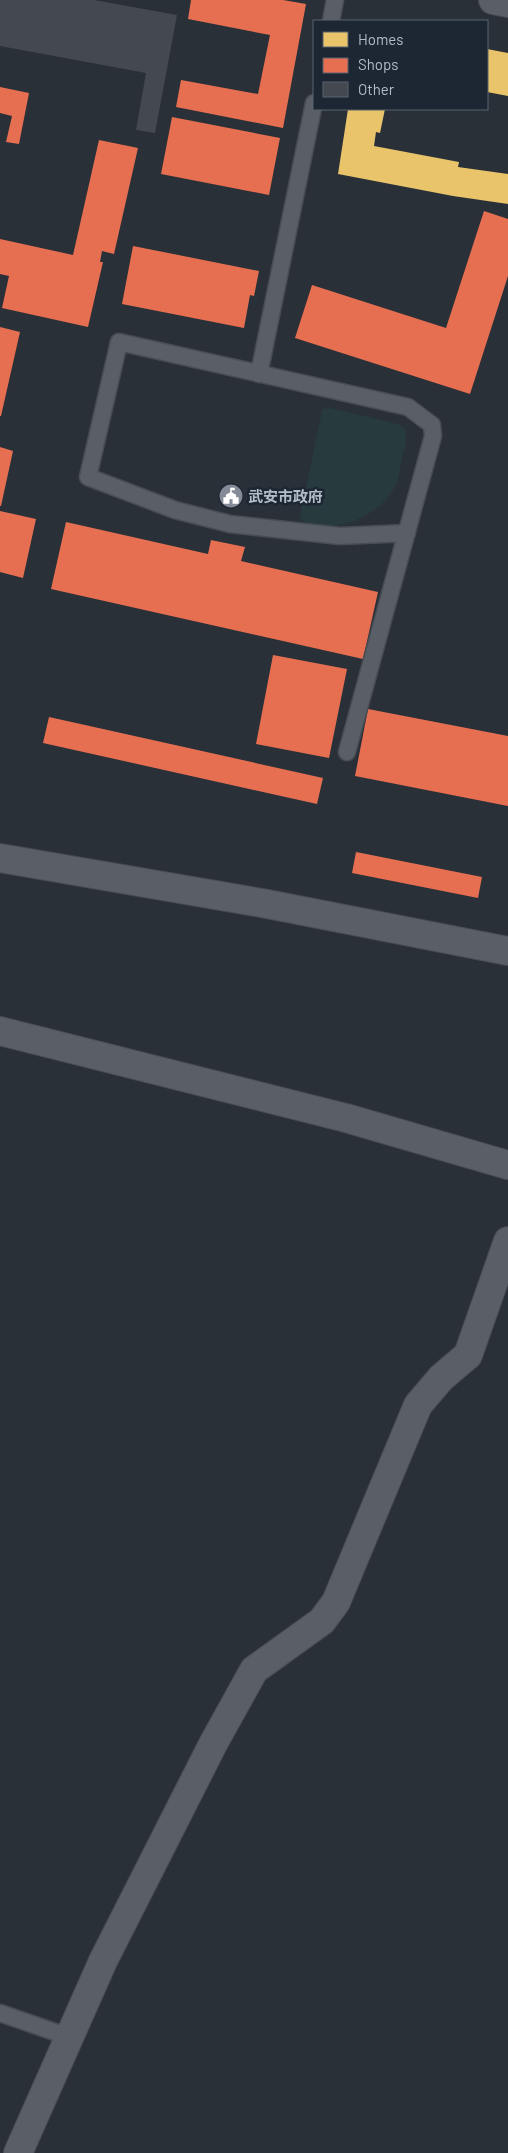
<svg xmlns="http://www.w3.org/2000/svg" width="508" height="2153" font-family="Barlow,'Noto Sans SC',sans-serif">
  <rect width="100%" height="100%" fill="#2a3038"/>
  <path fill="#273a3e" d="M 330,408 L 398,424 L 404,428 C 409,437 404,449 402,458 C 400,468 399,481 394,489 C 375,518 336,535 302,521 L 300,516 L 322,411 L 324,409 Z"/>
  <path fill="#e9c46a" d="M 487,49 L 508,53 L 508,96 L 487,92 Z
    M 348,109 L 385,109 L 380,133 L 376,132 L 374,146 L 459,162 L 458,167 L 508,174 L 508,204 L 453,196 L 338,174 Z"/>
  <path fill="#e76f51" d="M 191,0 L 283,0 L 306,4 L 283,128 L 176,107 L 181,80 L 258,94 L 270,35 L 188,19 Z
    M 0,87 L 29,93 L 19,144 L 6,142 L 12,116 L 0,113 Z
    M 172,117 L 280,138 L 269,195 L 161,174 Z
    M 99,140 L 138,148 L 114,254 L 102,251 L 100,262 L 103,262 L 88,327 L 2,308 L 9,276 L 0,274 L 0,239 L 73,255 Z
    M 484,211 L 508,219 L 508,276 L 470,394 L 295,338 L 312,285 L 446,328 Z
    M 133,246 L 259,271 L 254,296 L 250,295 L 244,328 L 122,304 Z
    M 0,327 L 20,332 L 1,416 L 0,416 Z
    M 0,447 L 13,451 L 1,506 L 0,506 Z
    M 0,511 L 36,519 L 23,578 L 0,572 Z
    M 66,522 L 208,554 L 211,540 L 245,547 L 241,561 L 378,592 L 363,659 L 51,589 Z
    M 273,655 L 347,669 L 329,758 L 256,744 Z
    M 368,709 L 508,736 L 508,806 L 355,776 Z
    M 49,717 L 323,778 L 317,804 L 43,743 Z
    M 356,852 L 482,877 L 478,898 L 352,873 Z"/>
  <path fill="#444950" d="M 0,0 L 94,0 L 177,15 L 155,133 L 136,130 L 146,73 L 0,46 Z"/>
  <g fill="none" stroke-linecap="round" stroke-linejoin="round">
    <defs>
      <path id="service" d="M 331,21 L 335,0
        M 259,374 L 314,103
        M 347,752 L 433,436 L 432,425 L 408,407 L 119,342 L 88,477 L 175,510 L 230,524 L 340,536 L 407,533
        M 0,2013 L 69,2037"/>
      <path id="minor" d="M 0,858 L 262,903 L 508,951
        M 0,1031 L 346,1118 L 508,1165
        M 18,2153 L 103,1961 L 213,1744 L 254,1670 L 322,1621 L 336,1602 L 418,1405 L 441,1378 L 468,1355 L 508,1241"/>
      <path id="tertiary" d="M 493,0 L 508,3"/>
    </defs>
    <use href="#service" stroke="#484c53" stroke-width="19"/>
    <use href="#minor" stroke="#484c53" stroke-width="30"/>
    <use href="#tertiary" stroke="#484c53" stroke-width="30"/>
    <use href="#service" stroke="#5a5e66" stroke-width="16"/>
    <use href="#minor" stroke="#5a5e66" stroke-width="28"/>
    <use href="#tertiary" stroke="#5a5e66" stroke-width="28"/>
  </g>
  <defs>
    <symbol id="civic-disc" viewBox="-11 -11 22 22"><circle r="9.5" fill="#848b96" stroke="#1d2633"/><path d="M-.6-6.5H3V-4.5H.6V-3L4-1V1h2V6H-6V1h2V-1L-.6-3ZM-1.2 2.5V6h2.4V2.5Z" fill="#fff"/></symbol>
  </defs>
  <g fill-rule="evenodd">
    <use href="#civic-disc" x="217" y="482" width="28" height="28"/>
  </g>
  <g text-anchor="middle" dominant-baseline="central" stroke-width="5" stroke-linejoin="round" paint-order="stroke">
    <g font-size="15" font-weight="bold" fill="#b4bcc9" stroke="#1d2633" text-anchor="start">
      <text x="248" y="496">武安市政府</text>
    </g>
  </g>
  <rect x="313" y="20" width="175" height="90" fill="#1d2633" stroke="#59626f"/>
  <rect x="323" y="32" width="25" height="15" fill="#e9c46a" stroke="#59626f"/>
  <text x="358" y="45" font-size="15" fill="#b4bcc9">Homes</text>
  <rect x="323" y="58" width="25" height="15" fill="#e76f51" stroke="#59626f"/>
  <text x="358" y="70" font-size="15" fill="#b4bcc9">Shops</text>
  <rect x="323" y="82" width="25" height="15" fill="#444950" stroke="#59626f"/>
  <text x="358" y="95" font-size="15" fill="#b4bcc9">Other</text>
</svg>
